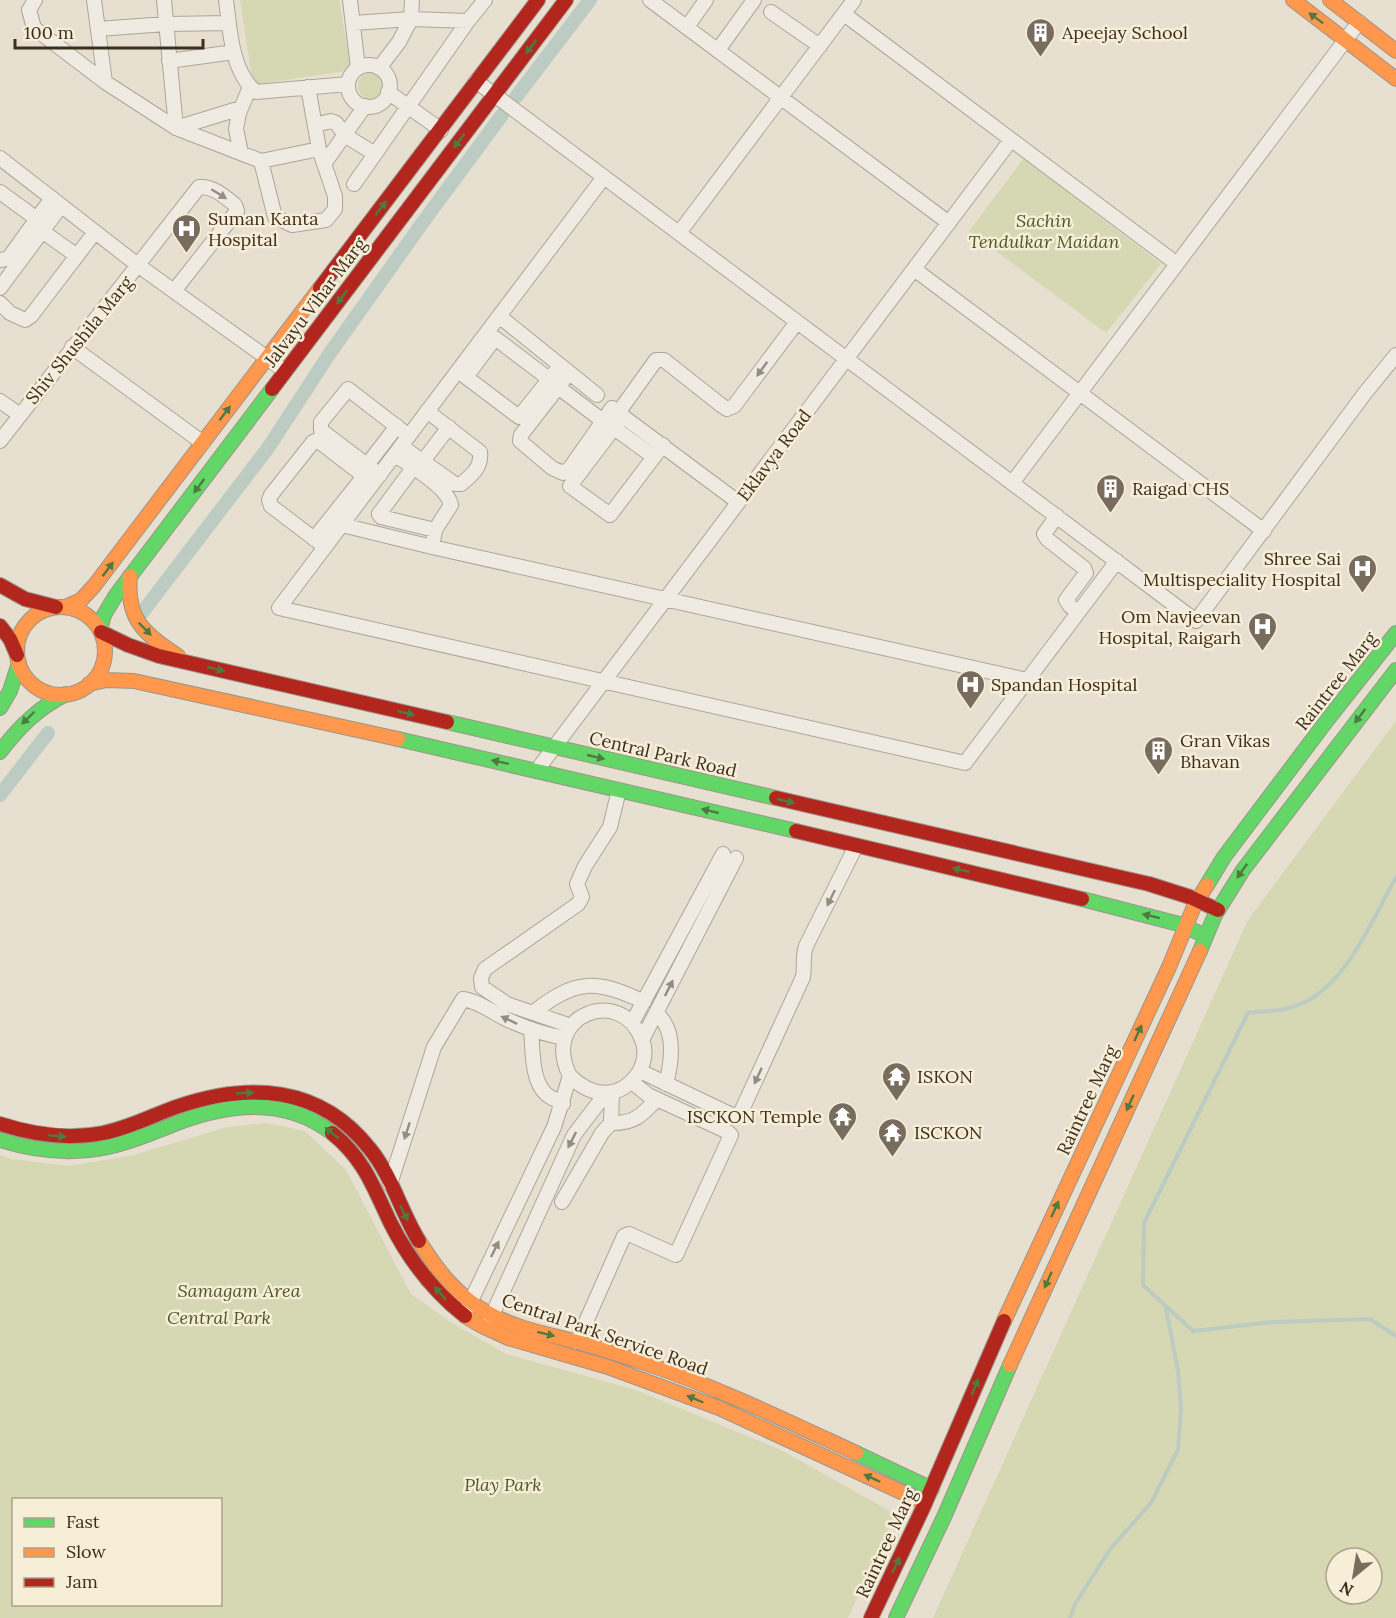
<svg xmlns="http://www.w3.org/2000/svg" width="1396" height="1618" font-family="Lora,serif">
  <rect width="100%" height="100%" fill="#e7e0d1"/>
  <path fill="#d6d7b3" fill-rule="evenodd" d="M 240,0 L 339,0 L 351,70 L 253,85 Z
    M358 86a13 13 0 1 1 26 0a13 13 0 1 1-26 0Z
    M 1024,158 L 1161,264 L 1106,333 L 969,231 Z
    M 1396,721 L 1396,1618 L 933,1618 L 1248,920 ZM 1336,1558 L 1372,1558 L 1372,1594 L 1336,1594 Z
    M 266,1123 L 305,1131 L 346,1170 L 411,1294 L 452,1323 L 506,1354 L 636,1390 L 781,1450 L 895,1514 L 848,1618 L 0,1618 L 0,1155 L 11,1159 L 69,1166 L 134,1155 L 227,1127 ZM 14,1500 L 220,1500 L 220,1604 L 14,1604 Z"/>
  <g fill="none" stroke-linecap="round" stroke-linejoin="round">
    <path stroke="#bcccc2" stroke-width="4" d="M 502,115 L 516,97
      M 1396,877 C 1371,922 1343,995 1289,1008 C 1276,1012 1261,1011 1248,1013 L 1144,1223 L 1143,1285 L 1193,1331 L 1273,1322 L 1370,1319 L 1396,1336
      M 1070,1618 L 1075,1604 L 1111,1548 L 1151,1503 L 1178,1450 L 1181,1409 L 1178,1371 L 1166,1308"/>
    <path stroke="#bcccc2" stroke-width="14" d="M 516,97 L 590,0
      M 141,614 L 268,448 L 330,353 L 423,222 L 502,115
      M 0,795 L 48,733"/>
    <defs>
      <path id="street" d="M 35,0 L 29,10 L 34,28 L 105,82 L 176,128 L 261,161 L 275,217 L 292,225 L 326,220 L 335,209 L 335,196 L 319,149 L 308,87
        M 94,0 L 105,82
        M 164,0 L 176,128 L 241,108
        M 226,0 C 230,30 231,71 256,92 L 348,84
        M 350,0 L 358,68
        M 650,0 L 949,223
        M 771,12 L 820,46
        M 844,14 L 1177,264
        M 353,23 L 411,19 L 468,21
        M 687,27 L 706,0
        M 98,29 L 166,24 L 229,23
        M 718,50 L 754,0
        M 169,61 L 234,52
        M348 86a21 21 0 1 1 42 0a21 21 0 1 1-42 0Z
        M 379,68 L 399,42 L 411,19 L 412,0
        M 476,81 L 1196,621 L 1365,393 L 1396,355
        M 388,92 L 441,130
        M 315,125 L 331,121 L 336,123 L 346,136 L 375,154
        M 241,153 L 236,129 L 239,113 L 250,87
        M 0,158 L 139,266 L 285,371
        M 261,161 L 319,149
        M 324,164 L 365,106
        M 604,177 L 279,608 L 965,763 L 1117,561
        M 354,184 L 468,21 L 485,0
        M 0,192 L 37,219
        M 42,231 L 77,256
        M 679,233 L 854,0
        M 0,260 L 6,259 L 10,256 L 52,198
        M 914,269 L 1264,531
        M 0,288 L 61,206
        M 0,303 L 10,313 L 25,320 L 31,316 L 95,232
        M 499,316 L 597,395
        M 72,347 L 203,443
        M 458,371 L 519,417 L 560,366
        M 569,373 L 521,435 L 520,441 L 552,468 L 563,473 L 570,468 L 612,408
        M 466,377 L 495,338 L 549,379
        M 558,387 L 603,421
        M 0,401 L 20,415
        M 617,412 L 738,502
        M 618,413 L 656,360 L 664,360 L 721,405 L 727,409 L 734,406 L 797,322
        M 623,416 L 570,486 L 610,515 L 663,445
        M 614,428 L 654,457
        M 0,441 L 199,187 C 214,186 225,197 235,205 L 237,211 L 174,291
        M 401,446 L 455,484 L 461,484 C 472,475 482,467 480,452 L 427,411
        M 395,455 C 409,465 448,487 451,505 L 435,530 L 432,547
        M 423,461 L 449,427
        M 367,465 L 397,426
        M 413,468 L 379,514 L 381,517 L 435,530
        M 380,475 L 321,430 L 321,422 L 348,389 L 409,436
        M 1012,483 L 1359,22
        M 1057,516 L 1044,534 L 1047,539 L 1084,568 L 1086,573 L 1066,600 L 1070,606 L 1078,612
        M 342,525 L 432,547 L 1027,680
        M 314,539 L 364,476
        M 325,547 L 271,506 L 269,500 L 271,495 L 313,442 L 317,440 L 373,483
        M 537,770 L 1011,140
        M 534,1012 C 575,979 597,979 644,1002
        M 656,1013 C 676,1029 672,1061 666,1084
        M 632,1023 L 723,854
        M 571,1026 L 507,1004 L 482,987 L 481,978 L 485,969 L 578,904 L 582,897 L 577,884 L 585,866 L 610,827 L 619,790
        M 531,1030 C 533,1049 531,1080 546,1094 C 551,1098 558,1101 563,1104
        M 642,1040 L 736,858
        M 640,1071 L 734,1116 L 741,1112 L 803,977 C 805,966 802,957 806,946 L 856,846
        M 611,1123 C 634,1124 642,1115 657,1099
        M 390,1184 L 434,1047 L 463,999 C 478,1001 492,1012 506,1019 C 525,1028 543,1034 564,1038
        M 562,1202 L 602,1133 L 611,1123 L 612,1092
        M 467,1309 L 554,1127 L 570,1076 C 539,1015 622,984 642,1040 C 647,1051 644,1065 637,1075 C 618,1100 591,1097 570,1076
        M 489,1322 L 574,1135 L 606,1093
        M 577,1342 L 624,1236 L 629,1234 L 676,1255 L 731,1135 L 728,1132 L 648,1095 L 632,1082"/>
      <path id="fast" d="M 100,630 L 104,615 L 116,595 L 272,389
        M 0,708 L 10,691 L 19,663
        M 447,722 L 776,798
        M 398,739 L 796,831
        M 0,752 C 19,727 38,708 66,694
        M 1207,885 L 1224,857 L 1328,719 L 1396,633
        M 1082,899 L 1179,924 L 1206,936
        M 1200,951 L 1215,915 L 1243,870 L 1396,670
        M 0,1140 C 35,1151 71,1155 108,1147 C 132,1142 154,1132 177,1123 C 229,1103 286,1097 332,1133
        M 856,1453 L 932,1489
        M 896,1618 L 944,1517 L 1010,1365"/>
      <path id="slow" d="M 1293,0 L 1396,79
        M 1330,0 L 1396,51
        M 130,576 C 126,619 144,634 178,656
        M 65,607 L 81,600 L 94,586 L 320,288
        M17 651a44 44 0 1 1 88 0a44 44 0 1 1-88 0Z
        M 89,684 L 106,680 L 134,681 L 398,739
        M 419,1241 C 437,1270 458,1297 488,1313 C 511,1326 537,1332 562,1338 C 590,1345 618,1354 645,1363 C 717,1387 787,1421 856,1453
        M 465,1316 L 480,1325 L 508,1338 L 608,1367 L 719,1408 L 925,1503
        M 1004,1321 L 1169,967 L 1195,904 L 1207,885
        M 1010,1365 L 1200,951"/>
      <path id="jam" d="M 320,288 L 538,0
        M 272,389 L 566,0
        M 0,585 L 25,599 L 56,607
        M 0,626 L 10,639 L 17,655
        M 101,632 L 128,645 L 159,656 L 447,722
        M 776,798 L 1149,884 L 1190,897 L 1218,910
        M 796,831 L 1082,899
        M 0,1124 C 34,1135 68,1140 103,1133 C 129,1128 151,1116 176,1107 C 248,1082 320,1085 370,1149 C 392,1176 401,1212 419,1241
        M 332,1133 C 364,1159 373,1186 390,1222 C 408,1258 433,1291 465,1316
        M 871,1618 L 923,1508 L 1004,1321"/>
    </defs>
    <use href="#street" stroke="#ada599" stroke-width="16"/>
    <use href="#fast" stroke="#9c958a" stroke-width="16"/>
    <use href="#slow" stroke="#9c958a" stroke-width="16"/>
    <use href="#jam" stroke="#9c958a" stroke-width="16"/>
    <use href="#street" stroke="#efebe3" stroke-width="14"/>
    <use href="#fast" stroke="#63d668" stroke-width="14"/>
    <use href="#slow" stroke="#ff974d" stroke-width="14"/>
    <use href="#jam" stroke="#b3261e" stroke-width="14"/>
  </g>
  <defs><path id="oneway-solid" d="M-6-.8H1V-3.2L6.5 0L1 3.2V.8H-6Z" transform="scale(1.5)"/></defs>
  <g fill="#4e7a40">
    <use href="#oneway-solid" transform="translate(1316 18) rotate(-143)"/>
    <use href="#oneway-solid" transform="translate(531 47) rotate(127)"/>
    <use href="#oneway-solid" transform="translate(459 141) rotate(127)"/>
    <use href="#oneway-solid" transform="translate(381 208) rotate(-52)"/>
    <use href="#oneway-solid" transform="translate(342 297) rotate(127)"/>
    <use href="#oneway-solid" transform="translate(225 413) rotate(-53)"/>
    <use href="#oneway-solid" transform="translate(199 486) rotate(127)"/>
    <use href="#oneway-solid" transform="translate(108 569) rotate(-53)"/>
    <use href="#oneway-solid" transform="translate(145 629) rotate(45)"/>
    <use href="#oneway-solid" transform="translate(216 669) rotate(13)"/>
    <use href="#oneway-solid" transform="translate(406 713) rotate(13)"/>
    <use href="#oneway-solid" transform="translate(1360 716) rotate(127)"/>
    <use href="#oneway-solid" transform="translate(28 718) rotate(136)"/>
    <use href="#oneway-solid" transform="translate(596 757) rotate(13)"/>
    <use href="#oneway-solid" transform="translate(500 762) rotate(-168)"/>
    <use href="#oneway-solid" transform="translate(786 801) rotate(13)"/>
    <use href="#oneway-solid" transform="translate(710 811) rotate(-167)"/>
    <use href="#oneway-solid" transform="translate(961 870) rotate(-167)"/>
    <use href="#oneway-solid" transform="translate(1242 871) rotate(125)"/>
    <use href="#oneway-solid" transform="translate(1151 916) rotate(-166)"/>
    <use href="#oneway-solid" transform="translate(1138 1033) rotate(-65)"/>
    <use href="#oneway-solid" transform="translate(245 1093) rotate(-3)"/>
    <use href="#oneway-solid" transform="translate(1130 1103) rotate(115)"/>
    <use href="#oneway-solid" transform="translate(332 1133) rotate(-142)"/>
    <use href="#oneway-solid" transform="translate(57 1136) rotate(4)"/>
    <use href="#oneway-solid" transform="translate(1055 1209) rotate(-65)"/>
    <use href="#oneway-solid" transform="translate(404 1213) rotate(64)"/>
    <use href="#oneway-solid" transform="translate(1048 1280) rotate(114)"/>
    <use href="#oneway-solid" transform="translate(440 1293) rotate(-131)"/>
    <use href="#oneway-solid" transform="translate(546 1334) rotate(14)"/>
    <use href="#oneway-solid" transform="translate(975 1387) rotate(-67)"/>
    <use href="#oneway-solid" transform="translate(695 1399) rotate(-157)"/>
    <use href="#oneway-solid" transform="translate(872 1478) rotate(-155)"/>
    <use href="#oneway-solid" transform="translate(896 1565) rotate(-64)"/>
  </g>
  <g fill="#968c82">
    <use href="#oneway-solid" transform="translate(219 194) rotate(32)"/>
    <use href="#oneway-solid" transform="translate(762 369) rotate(126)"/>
    <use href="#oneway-solid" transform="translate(831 898) rotate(116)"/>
    <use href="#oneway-solid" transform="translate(669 988) rotate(-63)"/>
    <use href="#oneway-solid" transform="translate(509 1020) rotate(-155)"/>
    <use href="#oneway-solid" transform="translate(758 1076) rotate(115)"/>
    <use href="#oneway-solid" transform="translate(407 1131) rotate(108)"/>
    <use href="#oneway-solid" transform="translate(572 1140) rotate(117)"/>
    <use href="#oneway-solid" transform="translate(495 1249) rotate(-64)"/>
  </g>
  <defs>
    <symbol id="building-pin" viewBox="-11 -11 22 30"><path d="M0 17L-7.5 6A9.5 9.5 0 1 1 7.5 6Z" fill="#786c5e" stroke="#f7eed8"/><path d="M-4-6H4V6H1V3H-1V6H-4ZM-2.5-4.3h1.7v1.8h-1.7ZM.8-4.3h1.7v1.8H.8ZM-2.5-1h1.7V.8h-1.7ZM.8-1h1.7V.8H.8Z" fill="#fff"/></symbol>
    <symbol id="hospital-pin" viewBox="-11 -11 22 30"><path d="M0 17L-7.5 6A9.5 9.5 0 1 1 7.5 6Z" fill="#786c5e" stroke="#f7eed8"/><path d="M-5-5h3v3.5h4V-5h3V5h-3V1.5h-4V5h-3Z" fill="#fff"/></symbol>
    <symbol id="temple-pin" viewBox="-11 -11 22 30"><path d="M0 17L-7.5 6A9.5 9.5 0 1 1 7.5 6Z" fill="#786c5e" stroke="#f7eed8"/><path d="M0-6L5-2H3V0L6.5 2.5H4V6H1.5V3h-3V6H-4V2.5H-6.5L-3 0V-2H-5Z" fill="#fff"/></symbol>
  </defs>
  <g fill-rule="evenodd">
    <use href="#building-pin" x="1024" y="16" width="33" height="45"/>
    <use href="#hospital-pin" x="170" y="212" width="33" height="45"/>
    <use href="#building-pin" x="1094" y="472" width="33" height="45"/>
    <use href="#hospital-pin" x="1346" y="552" width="33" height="45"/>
    <use href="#hospital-pin" x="1246" y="610" width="33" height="45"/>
    <use href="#hospital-pin" x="954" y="668" width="33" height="45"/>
    <use href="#building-pin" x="1142" y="734" width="33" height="45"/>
    <use href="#temple-pin" x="880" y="1060" width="33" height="45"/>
    <use href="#temple-pin" x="826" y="1100" width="33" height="45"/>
    <use href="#temple-pin" x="876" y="1116" width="33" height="45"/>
  </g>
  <g text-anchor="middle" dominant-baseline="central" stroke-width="5" stroke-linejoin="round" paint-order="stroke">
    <g font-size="18" fill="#3d2e20" stroke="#f7eed8" text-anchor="start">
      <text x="1062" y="32">Apeejay School</text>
      <text x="208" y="218">Suman Kanta<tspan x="208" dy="21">Hospital</tspan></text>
      <text x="1132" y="488">Raigad CHS</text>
      <text x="1341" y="558" text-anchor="end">Shree Sai<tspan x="1341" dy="21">Multispeciality Hospital</tspan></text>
      <text x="1241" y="616" text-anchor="end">Om Navjeevan<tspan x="1241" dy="21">Hospital, Raigarh</tspan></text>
      <text x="991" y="684">Spandan Hospital</text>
      <text x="1180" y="740">Gran Vikas<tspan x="1180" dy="21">Bhavan</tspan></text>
      <text x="917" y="1076">ISKON</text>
      <text x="822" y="1116" text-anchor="end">ISCKON Temple</text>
      <text x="914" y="1132">ISCKON</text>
    </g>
    <g font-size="18" font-style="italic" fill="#4d5a26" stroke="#f7eed8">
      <text x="1044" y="220">Sachin<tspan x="1044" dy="21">Tendulkar Maidan</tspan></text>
      <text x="239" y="1290">Samagam Area</text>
      <text x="219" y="1317">Central Park</text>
      <text x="503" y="1484">Play Park</text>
    </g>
    <g font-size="18" fill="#3d2e20" stroke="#f7eed8">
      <text transform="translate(315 302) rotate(-53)">Jalvayu Vihar Marg</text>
      <text transform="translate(79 340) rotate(-51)">Shiv Shushila Marg</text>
      <text transform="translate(774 455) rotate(-53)">Eklavya Road</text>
      <text transform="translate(1336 681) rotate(-52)">Raintree Marg</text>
      <text transform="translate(663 754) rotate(13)">Central Park Road</text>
      <text transform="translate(1087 1100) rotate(-65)">Raintree Marg</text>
      <text transform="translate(605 1334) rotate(19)">Central Park Service Road</text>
      <text transform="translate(886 1543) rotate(-65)">Raintree Marg</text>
    </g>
  </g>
  <rect x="12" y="1498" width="210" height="108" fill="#f7eed8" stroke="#ada18e" stroke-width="1.5"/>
  <rect x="24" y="1518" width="30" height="9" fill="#63d668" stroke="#ada18e" stroke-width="1.5"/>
  <text x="66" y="1528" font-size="18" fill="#3d2e20">Fast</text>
  <rect x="24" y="1548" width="30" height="9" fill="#ff974d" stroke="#ada18e" stroke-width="1.5"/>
  <text x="66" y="1558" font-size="18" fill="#3d2e20">Slow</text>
  <rect x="24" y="1578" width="30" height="9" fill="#b3261e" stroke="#ada18e" stroke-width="1.5"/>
  <text x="66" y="1588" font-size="18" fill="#3d2e20">Jam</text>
  <g transform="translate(1354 1576) rotate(210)"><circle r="28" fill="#f7eed8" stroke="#ada18e" stroke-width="1.5"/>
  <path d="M0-4.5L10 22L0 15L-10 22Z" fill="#786c5e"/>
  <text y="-9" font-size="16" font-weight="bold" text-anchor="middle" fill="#3d2e20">N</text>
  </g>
  <path d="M15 39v9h188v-9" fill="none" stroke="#3d2e20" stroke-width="3"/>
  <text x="24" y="39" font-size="18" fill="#3d2e20" stroke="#f7eed8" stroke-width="4.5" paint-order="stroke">100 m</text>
</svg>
